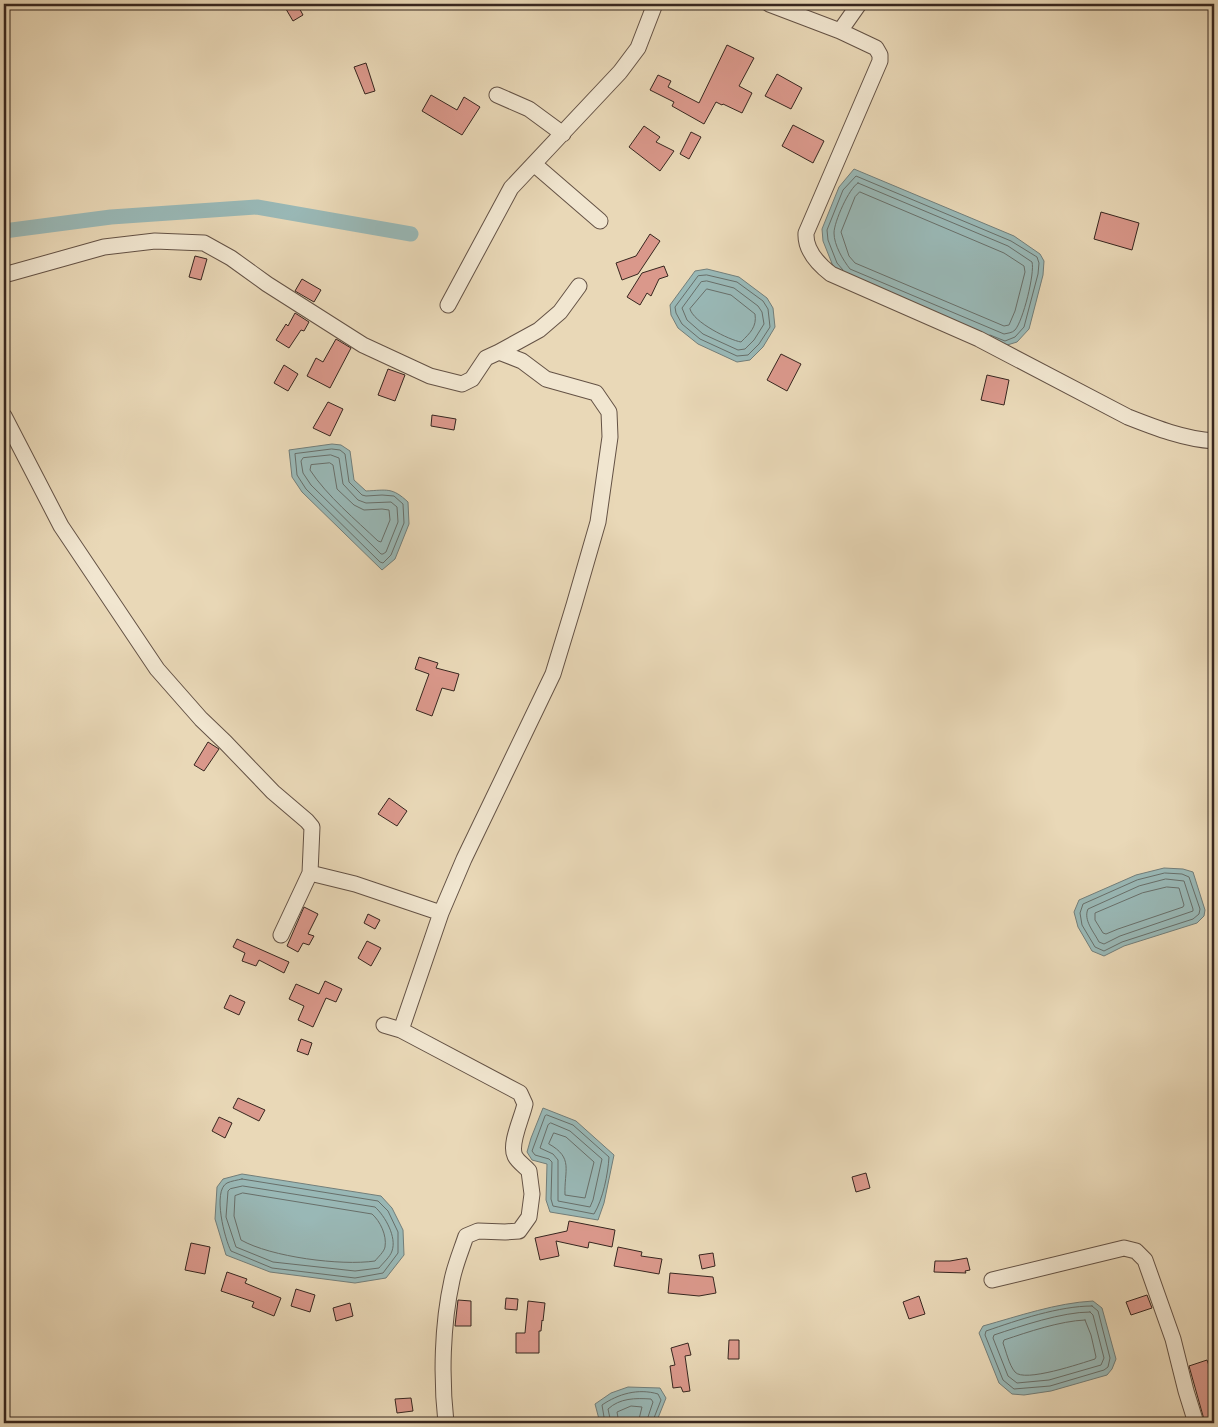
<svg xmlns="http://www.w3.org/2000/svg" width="1218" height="1427" font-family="'IM FELL Double Pica',serif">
  <rect width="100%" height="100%" fill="#e9d8b7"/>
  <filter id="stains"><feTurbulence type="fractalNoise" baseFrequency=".004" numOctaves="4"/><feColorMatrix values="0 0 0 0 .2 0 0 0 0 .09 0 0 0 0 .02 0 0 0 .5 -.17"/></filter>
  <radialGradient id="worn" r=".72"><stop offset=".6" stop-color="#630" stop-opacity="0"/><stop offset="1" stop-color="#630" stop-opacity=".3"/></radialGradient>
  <path fill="#99b8b6" stroke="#727e7a" d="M 854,169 L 1014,236 L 1040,254 L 1044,261 L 1043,275 L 1029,329 L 1017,342 L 1004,346 L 844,279 L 833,266 L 823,241 L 822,229 L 839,187 Z
    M 707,269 L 739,277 L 767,298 L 773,308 L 775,327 L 763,347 L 750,360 L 737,362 L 698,344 L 678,328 L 671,315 L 670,305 L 695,271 Z
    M 332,444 L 341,445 L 350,451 L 354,480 L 366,491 C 387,490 392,487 408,502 L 409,524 L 395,559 L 382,570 L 302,492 L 292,477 L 289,450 Z
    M 1164,868 L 1183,869 L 1193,872 L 1205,910 L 1204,916 L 1197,923 L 1124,946 L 1104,956 L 1092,951 L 1078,927 L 1074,912 L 1079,900 L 1136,875 Z
    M 543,1108 L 576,1121 L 614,1155 L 604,1203 L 598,1220 L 550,1212 L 546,1200 L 547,1164 L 532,1160 L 527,1152 L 531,1138 Z
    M 242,1174 L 381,1196 L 392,1208 L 403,1230 L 404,1255 L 386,1278 L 355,1283 L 270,1272 L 226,1255 L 215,1219 L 217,1187 L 223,1179 Z
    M 1093,1301 L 1102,1308 L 1116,1359 L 1112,1369 L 1107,1375 L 1051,1391 L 1024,1395 L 1012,1394 L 999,1383 L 979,1333 L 983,1326 C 1019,1316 1056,1303 1093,1301 Z
    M 628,1387 L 660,1388 L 666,1398 L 656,1423 L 600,1423 L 595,1404 L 611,1393 Z"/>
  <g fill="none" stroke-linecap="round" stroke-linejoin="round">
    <path stroke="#686f6a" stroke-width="1" d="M 858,183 L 1008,246 L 1032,262 C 1035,273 1023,321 1015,330 C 1012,333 1008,333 1004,334 L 850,269 C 843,260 834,245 834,233 C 834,222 849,188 858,183 Z
      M 860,192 L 1004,253 L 1024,266 L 1025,272 L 1015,311 L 1009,325 L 1004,326 L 855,263 L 849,256 L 841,232 L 855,197 Z
      M 843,270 L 837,263 L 828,240 L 827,230 L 843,190 L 856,176 L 1011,241 L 1037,257 L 1039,263 L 1038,274 L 1024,327 L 1015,337 L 1005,341 L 990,335
      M 707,275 L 737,282 L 763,301 L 768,309 L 770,327 L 759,344 L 748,355 L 737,356 L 700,339 L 682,324 L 676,313 L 675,307 L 698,276 Z
      M 707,281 L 734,288 L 758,306 L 762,312 L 764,324 L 754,340 L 745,349 L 738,350 L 703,334 L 687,320 L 682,308 L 701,282 Z
      M 707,289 L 731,295 L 755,314 C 757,327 750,333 741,342 C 729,340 693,322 690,309 Z
      M 332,449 L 340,450 L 345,454 L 349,482 L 362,495 L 366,496 L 382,495 L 394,496 L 403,504 L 404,523 L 391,555 L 383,563 L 380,562 L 306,489 L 297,475 L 295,454 Z
      M 331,455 L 339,458 L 343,484 L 358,500 L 366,503 L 391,502 L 397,507 L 398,522 L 386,552 L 383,554 L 381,554 L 311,485 L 303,473 L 301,461 L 303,458 Z
      M 330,463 L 333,465 L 337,489 L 354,505 L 364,510 L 382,509 L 389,510 L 390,520 L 381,542 L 378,541 C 356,520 327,496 310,470 L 311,465 Z
      M 1165,873 L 1182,874 L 1189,877 L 1200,909 L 1199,914 L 1193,919 L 1122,942 L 1104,951 L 1095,947 L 1082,925 L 1080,913 L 1083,904 L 1137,880 Z
      M 1166,879 L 1184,881 L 1193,909 L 1193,911 L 1120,936 L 1104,944 L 1099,942 C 1094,932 1083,920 1088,909 L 1139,886 Z
      M 1167,887 L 1179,888 L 1184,905 L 1183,907 L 1118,929 L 1106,934 L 1103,933 L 1095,920 L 1095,913 L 1142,893 Z
      M 547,1115 L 573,1125 L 609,1157 C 608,1174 603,1199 594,1214 L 553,1206 L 551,1199 L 552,1162 L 549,1159 L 535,1155 L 532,1151 L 545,1116 Z
      M 551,1123 L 570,1131 L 602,1159 L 593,1200 L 590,1207 L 558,1201 L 558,1160 L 553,1154 L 540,1148 L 548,1125 Z
      M 554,1133 L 566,1137 L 594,1162 L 585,1198 L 565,1195 C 564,1170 574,1158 549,1144 Z
      M 242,1179 L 378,1201 L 388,1211 L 398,1232 L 398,1253 L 383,1273 L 355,1278 L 272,1268 L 231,1251 C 225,1240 212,1191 227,1183 C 231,1181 238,1180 242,1179 Z
      M 243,1186 L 375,1207 C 385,1216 397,1237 392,1251 C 390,1257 383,1263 379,1268 L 355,1271 L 273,1262 L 236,1247 L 226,1217 L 228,1191 L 230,1189 Z
      M 243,1193 L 372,1214 C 380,1221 387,1235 385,1247 C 384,1252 378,1257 375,1261 C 341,1266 271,1257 241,1240 L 234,1216 L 235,1196 Z
      M 1092,1306 L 1098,1311 L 1110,1358 L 1108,1367 L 1104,1370 L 1050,1386 L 1014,1389 L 1003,1380 L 985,1335 L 986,1331 C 1018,1320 1059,1306 1092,1306 Z
      M 1090,1312 L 1093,1315 L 1104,1358 L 1101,1365 L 1049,1380 L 1017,1383 L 1008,1376 L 993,1338 L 994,1335 C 1021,1326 1062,1312 1090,1312 Z
      M 1085,1320 L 1091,1335 L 1096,1357 L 1095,1359 C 1082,1363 1024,1383 1015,1372 C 1009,1365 1006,1351 1003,1343 L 1004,1340 C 1028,1332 1060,1321 1085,1320 Z
      M 605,1423 L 602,1405 C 618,1394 638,1388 658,1394 L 661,1400 L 652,1423
      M 611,1423 L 608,1409 C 620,1398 635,1398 651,1399 L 653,1402 L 646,1423
      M 619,1423 L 617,1412 L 631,1406 L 642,1407 L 638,1423"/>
    <path stroke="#99b8b6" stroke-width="15" d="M 4,231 L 111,217 L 257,207 L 411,234"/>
  </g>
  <path fill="#da988b" stroke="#37261f" d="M 283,4 L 297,4 L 303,15 L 293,21 Z
    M 727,45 L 754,58 L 739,86 L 752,93 L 742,113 L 723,104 L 722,105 L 716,102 L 704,124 L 672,106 L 674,102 L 650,90 L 658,75 L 671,81 L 668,87 L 699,103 Z
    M 366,63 L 375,91 L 365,94 L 354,67 Z
    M 777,74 L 802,88 L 791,109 L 765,96 Z
    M 431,95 L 457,110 L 464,97 L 480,107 L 462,135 L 422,111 Z
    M 793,125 L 824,141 L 813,163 L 782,146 Z
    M 644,126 L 660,137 L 656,142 L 674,151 L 660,171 L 629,147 Z
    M 691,132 L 701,137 L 689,159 L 680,154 Z
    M 1101,212 L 1139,223 L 1132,250 L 1094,239 Z
    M 650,234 L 660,241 L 638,274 L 622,280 L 616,263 L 636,256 Z
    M 195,256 L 207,259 L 201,280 L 189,277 Z
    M 664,266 L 668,276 L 659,279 L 651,296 L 647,293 L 640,305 L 627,297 L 642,273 Z
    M 302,279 L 321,290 L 314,302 L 295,291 Z
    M 295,313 L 309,322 L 304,331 L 301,330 L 289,348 L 276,340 L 286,324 L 288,326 Z
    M 336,339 L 351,348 L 330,388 L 307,376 L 316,358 L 323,362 Z
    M 781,354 L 801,364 L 787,391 L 767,380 Z
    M 284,365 L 298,374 L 288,391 L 274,383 Z
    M 388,369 L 405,375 L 395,401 L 378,395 Z
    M 987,375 L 1009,380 L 1004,405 L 981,400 Z
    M 328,402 L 343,409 L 330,436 L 313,428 Z
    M 432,415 L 456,419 L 454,430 L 431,426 Z
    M 419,657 L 438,663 L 436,668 L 459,674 L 454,691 L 442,688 L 432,716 L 416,710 L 429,674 L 415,669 Z
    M 208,742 L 219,749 L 204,771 L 194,765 Z
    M 389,798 L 407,811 L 397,826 L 378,814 Z
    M 304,907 L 318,914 L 308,934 L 314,936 L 309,945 L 303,943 L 298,952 L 287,946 Z
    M 368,914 L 380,920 L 375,929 L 364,923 Z
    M 237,939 L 289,962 L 284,973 L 259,960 L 256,966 L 242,961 L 245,953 L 233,947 Z
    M 367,941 L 381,948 L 371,966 L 358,958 Z
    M 325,981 L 342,989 L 336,1002 L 326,998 L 313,1027 L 298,1020 L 304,1006 L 289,999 L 296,984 L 319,994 Z
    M 230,995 L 245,1002 L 239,1015 L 224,1008 Z
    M 301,1039 L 312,1043 L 308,1055 L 297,1051 Z
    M 238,1098 L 265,1110 L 259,1121 L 233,1108 Z
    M 219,1117 L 232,1123 L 225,1138 L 212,1131 Z
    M 866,1173 L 870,1188 L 856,1192 L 852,1177 Z
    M 569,1221 L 615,1230 L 612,1247 L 589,1242 L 588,1248 L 556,1241 L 559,1256 L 540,1260 L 535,1238 L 567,1231 Z
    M 191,1243 L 210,1247 L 205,1274 L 185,1270 Z
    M 618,1247 L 642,1252 L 641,1256 L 662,1259 L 659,1274 L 614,1266 Z
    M 713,1253 L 715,1266 L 702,1269 L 699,1255 Z
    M 967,1258 L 970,1270 L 965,1271 L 966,1273 L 934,1272 L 935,1261 L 950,1261 Z
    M 227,1272 L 247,1279 L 245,1283 L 281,1298 L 274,1316 L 252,1307 L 254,1302 L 221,1291 Z
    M 670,1273 L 713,1277 L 716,1293 L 699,1296 L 668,1293 Z
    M 296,1289 L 315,1295 L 310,1312 L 291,1306 Z
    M 1147,1295 L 1152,1308 L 1131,1315 L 1126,1302 Z
    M 919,1296 L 925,1314 L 909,1319 L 903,1302 Z
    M 506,1298 L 518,1299 L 517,1310 L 505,1309 Z
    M 458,1300 L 471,1301 L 471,1326 L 455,1326 Z
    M 528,1301 L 545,1303 L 543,1321 L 542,1320 L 541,1331 L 539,1331 L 539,1353 L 516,1353 L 516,1333 L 525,1333 Z
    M 350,1303 L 353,1316 L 336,1321 L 333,1308 Z
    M 729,1340 L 739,1340 L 739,1359 L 728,1359 Z
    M 688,1343 L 691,1355 L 685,1356 L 690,1391 L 683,1392 L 681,1387 L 673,1388 L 670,1366 L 675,1365 L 671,1348 Z
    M 1207,1360 L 1214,1380 L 1214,1423 L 1205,1423 L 1189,1366 Z
    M 411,1398 L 413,1411 L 397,1413 L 395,1399 Z"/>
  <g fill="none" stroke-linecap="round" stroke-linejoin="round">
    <defs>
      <path id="minor" d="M 769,4 L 840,31 L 859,4
        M 840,31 L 876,48 L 880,55 L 880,61 L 806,233 C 805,250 818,264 831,274 L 979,339 L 1128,417 C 1156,428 1184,439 1214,441
        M 497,95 L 529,109 L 563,134
        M 534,164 L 600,221
        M 4,275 L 104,247 L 155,241 L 204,243 L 231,258 L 267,284 L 363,345 L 430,376 L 462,384 L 472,379 L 486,358 L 499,352 L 522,361 L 546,379 L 596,393 L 609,412 L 610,437 L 598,522 L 574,605 L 553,674 L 464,859 L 441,913
        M 448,305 L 511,188 L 620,72 L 638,48 L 655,4
        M 499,352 L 539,330 L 560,312 L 579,286
        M 4,416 L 61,526 L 157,669 L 201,719 L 225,742 L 273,792 L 307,821 L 312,827 L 310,873 L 281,935
        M 310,873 L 355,884 L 441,913 L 401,1030 L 384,1025
        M 401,1030 L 520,1093 L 525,1104 C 522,1118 509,1144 515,1156 C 518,1162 525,1166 529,1171 L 532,1194 L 529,1217 L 519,1231 L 505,1232 L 478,1231 L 466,1236 C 461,1251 455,1265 452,1280 C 442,1325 441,1378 446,1423
        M 992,1280 L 1124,1248 L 1136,1251 L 1145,1260 L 1173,1339 L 1186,1391 L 1196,1423"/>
    </defs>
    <use href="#minor" stroke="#645245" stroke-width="17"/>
    <use href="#minor" stroke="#f1e6d0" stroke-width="15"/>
  </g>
  <rect width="1218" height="1427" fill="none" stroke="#e9d8b7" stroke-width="20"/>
  <rect x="5" y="5" width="1208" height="1417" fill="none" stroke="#37261f" stroke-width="2.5"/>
  <rect x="10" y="10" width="1198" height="1407" fill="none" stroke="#37261f"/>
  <rect width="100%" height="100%" filter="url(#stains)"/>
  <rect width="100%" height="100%" fill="url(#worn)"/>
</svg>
